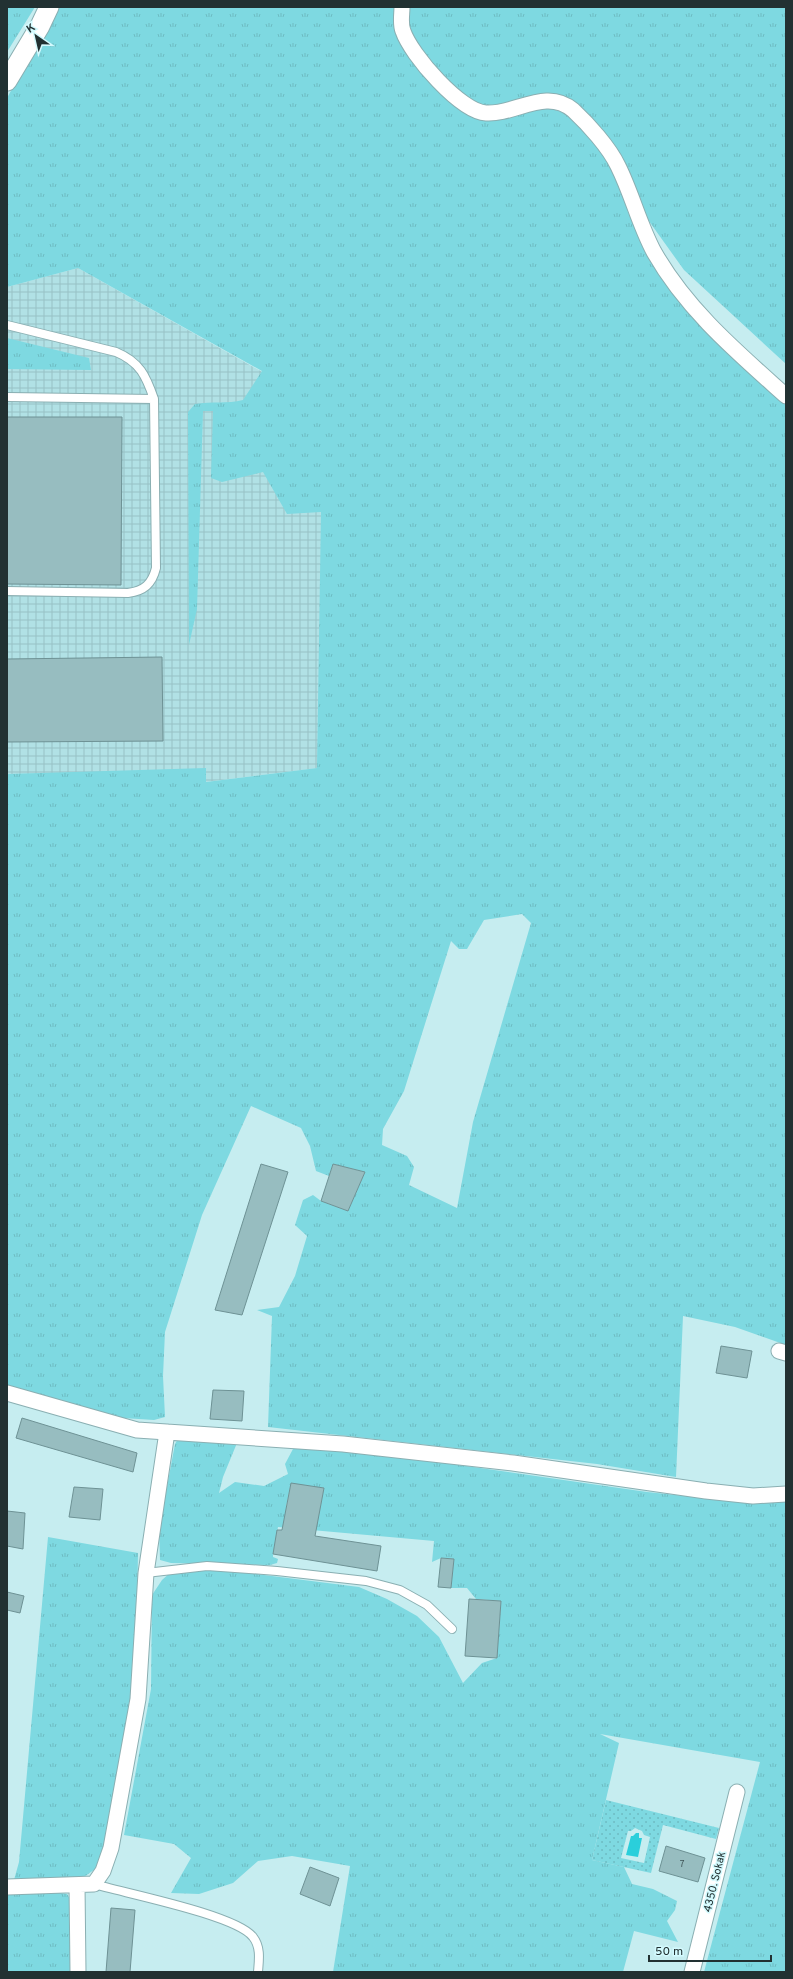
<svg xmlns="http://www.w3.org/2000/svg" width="793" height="1979" font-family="Overpass,sans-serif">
  <defs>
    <pattern id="industrial-grid" width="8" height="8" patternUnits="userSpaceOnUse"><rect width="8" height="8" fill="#b1e1e5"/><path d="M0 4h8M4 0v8" fill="none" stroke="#98c2c5"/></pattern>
    <pattern id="grass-tufts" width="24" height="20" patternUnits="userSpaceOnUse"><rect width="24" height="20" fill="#7ed9e1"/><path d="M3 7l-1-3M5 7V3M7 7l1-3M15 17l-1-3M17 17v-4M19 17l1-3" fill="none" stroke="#6dbbc2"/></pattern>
    <pattern id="garden-dots" width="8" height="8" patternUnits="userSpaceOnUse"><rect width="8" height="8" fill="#7ed9e1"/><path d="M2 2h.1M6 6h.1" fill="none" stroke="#6dbbc2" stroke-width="1.8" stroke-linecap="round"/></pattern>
  </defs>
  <rect width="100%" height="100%" fill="#c6edf0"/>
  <path fill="url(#industrial-grid)" d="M 78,268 L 328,409 L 381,461 L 318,768 L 206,782 L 7,789 L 7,287 Z"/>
  <path fill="url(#grass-tufts)" fill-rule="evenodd" d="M 7,7 L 35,7 L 7,52 Z
    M 57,7 L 397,7 L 398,33 L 473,115 L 550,108 L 567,114 L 590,131 L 618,177 L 628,212 L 650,255 L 738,361 L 786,404 L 786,1345 L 735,1327 L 683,1316 L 676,1477 L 597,1464 L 268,1427 L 272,1316 L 257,1310 L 279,1307 L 295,1276 L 307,1236 L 295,1225 L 303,1200 L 313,1195 L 321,1201 L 348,1211 L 365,1172 L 333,1164 L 329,1176 L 316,1171 L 310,1146 L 301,1128 L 251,1106 L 202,1215 L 165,1332 L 163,1376 L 165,1417 L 154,1420 L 123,1418 L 7,1385 L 7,774 L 206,768 L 206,782 L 317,768 L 321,512 L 287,514 L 263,472 L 222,482 L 211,478 L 213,411 L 203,411 L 197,609 L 189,645 L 188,412 L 195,404 C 212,401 227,404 243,400 L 262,371 L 78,268 L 7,287 L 7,98 ZM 522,914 L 531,923 L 473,1122 L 457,1208 L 409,1185 L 414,1167 L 407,1156 L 382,1145 L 383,1129 L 404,1091 L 451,941 L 459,949 L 467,949 L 484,920 Z
    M 409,7 L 786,7 L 786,364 L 684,270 L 646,217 L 621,159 L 594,120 L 572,102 L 550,94 L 487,107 L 469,99 L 438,75 L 407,26 Z
    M 7,338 L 89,358 L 91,370 L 7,369 Z
    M 179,1437 L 237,1443 L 223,1477 L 219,1493 L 235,1482 L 264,1486 L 288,1474 L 285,1464 L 293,1449 L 336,1447 L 342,1451 L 452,1464 L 647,1492 L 753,1503 L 786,1499 L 786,1972 L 704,1972 L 760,1762 L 600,1734 L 619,1743 L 592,1860 L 624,1867 L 632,1884 L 653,1889 L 677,1901 L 675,1910 L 667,1921 L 678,1942 L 634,1931 L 623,1972 L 333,1972 L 350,1866 L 292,1856 L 258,1861 L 233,1883 L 199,1894 L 171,1893 L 191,1858 L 174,1844 L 124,1835 L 151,1689 L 152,1595 L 162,1580 L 171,1572 L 209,1568 L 359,1587 L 387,1599 L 417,1616 L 439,1637 L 463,1683 L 482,1663 L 497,1658 L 501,1601 L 476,1599 L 467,1588 L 451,1588 L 454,1559 L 441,1558 L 432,1562 L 434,1541 L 278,1527 L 273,1554 L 273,1557 L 278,1559 L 277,1563 L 270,1565 L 171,1563 L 160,1560 L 159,1529 L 175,1444 ZM 291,1484 L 324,1488 L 319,1512 L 286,1507 Z
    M 48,1537 L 138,1553 L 136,1675 L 102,1864 L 84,1877 L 14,1880 L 19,1862 Z
    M 27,1892 L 53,1892 L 67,1894 L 74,1905 L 73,1972 L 7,1972 L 7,1895 Z"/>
  <path fill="url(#garden-dots)" fill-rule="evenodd" d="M 606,1800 L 719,1828 L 716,1839 L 663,1825 L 651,1873 L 592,1860 ZM 635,1828 L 642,1831 L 644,1835 L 650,1837 L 644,1863 L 621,1858 L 628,1831 L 631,1831 Z"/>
  <path fill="#2acfdb" d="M 636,1833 L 639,1833 L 639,1838 L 642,1838 L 638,1857 L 626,1855 L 631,1836 L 633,1836 Z"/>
  <path fill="#97bdc0" stroke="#6e9295" d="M 7,417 L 122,417 L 121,585 L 7,584 Z
    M 162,657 L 163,741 L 7,742 L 7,659 Z
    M 261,1164 L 288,1172 L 242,1315 L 215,1310 Z
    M 333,1164 L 365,1172 L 348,1211 L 321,1201 Z
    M 721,1346 L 752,1351 L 747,1378 L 716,1373 Z
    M 213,1390 L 244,1391 L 242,1421 L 210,1419 Z
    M 22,1418 L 137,1453 L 133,1472 L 16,1438 Z
    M 291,1483 L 324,1488 L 315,1536 L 381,1546 L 377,1571 L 273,1554 L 277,1530 L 282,1530 Z
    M 74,1487 L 103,1489 L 100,1520 L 69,1517 Z
    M 7,1511 L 25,1513 L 23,1549 L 7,1546 Z
    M 441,1558 L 454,1559 L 451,1588 L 438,1587 Z
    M 7,1592 L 24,1596 L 20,1613 L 7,1610 Z
    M 469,1599 L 501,1601 L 497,1658 L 465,1656 Z
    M 666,1846 L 705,1858 L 698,1882 L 659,1871 Z
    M 310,1867 L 339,1878 L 330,1906 L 300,1894 Z
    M 111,1908 L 135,1910 L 130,1972 L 106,1972 Z"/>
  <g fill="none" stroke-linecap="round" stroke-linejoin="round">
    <defs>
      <path id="service" d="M 7,325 L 116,352 C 140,362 146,376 154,399 L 156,568 C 152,584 144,591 128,593 L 7,591
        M 7,397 L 154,399
        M 146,1573 L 207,1566 L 277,1571 L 366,1581 L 400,1590 L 427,1605 L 452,1629
        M 94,1884 C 124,1893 237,1915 253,1937 C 261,1947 259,1960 258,1972"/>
      <path id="minor" d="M 402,7 C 402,14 400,24 403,31 C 411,55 461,112 486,113 C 515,115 546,87 573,110 C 588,124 609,147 618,166 C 632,194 639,224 654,252 C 687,310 737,352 786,396
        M 779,1351 L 786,1353
        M 7,1393 L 137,1430 L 343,1444 L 513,1463 L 706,1491 L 753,1496 L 786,1494
        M 77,1885 L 78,1972
        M 7,1887 L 94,1884 L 103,1871 L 111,1848 L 138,1699 L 146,1573 L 167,1432
        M 692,1972 L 737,1792"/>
      <path id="tertiary" d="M 7,81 L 40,26 L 49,7"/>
    </defs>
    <use href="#service" stroke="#8aafb2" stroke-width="10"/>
    <use href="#minor" stroke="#8aafb2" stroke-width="17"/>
    <use href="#tertiary" stroke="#8aafb2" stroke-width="21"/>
    <use href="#service" stroke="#fff" stroke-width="8"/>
    <use href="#minor" stroke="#fff" stroke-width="15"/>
    <use href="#tertiary" stroke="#fff" stroke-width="19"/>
  </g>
  <g text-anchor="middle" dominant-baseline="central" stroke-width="3" stroke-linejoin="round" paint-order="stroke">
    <g font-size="9" fill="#3f5456">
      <text x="682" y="1864">7</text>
    </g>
    <g font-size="11" fill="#223132" stroke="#d3fafe">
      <text transform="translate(715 1882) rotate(-76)">4350. Sokak</text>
    </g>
  </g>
  <rect width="793" height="1979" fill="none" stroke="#223132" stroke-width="16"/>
  <g transform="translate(36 36) rotate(326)" stroke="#d3fafe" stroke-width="3" paint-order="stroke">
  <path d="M0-3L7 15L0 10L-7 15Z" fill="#223132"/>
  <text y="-6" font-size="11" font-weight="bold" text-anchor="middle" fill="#223132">K</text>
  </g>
  <path d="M649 1955v6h122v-6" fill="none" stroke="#223132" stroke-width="2"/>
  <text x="655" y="1955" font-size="12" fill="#223132" stroke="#d3fafe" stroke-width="3" paint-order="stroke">50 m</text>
</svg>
